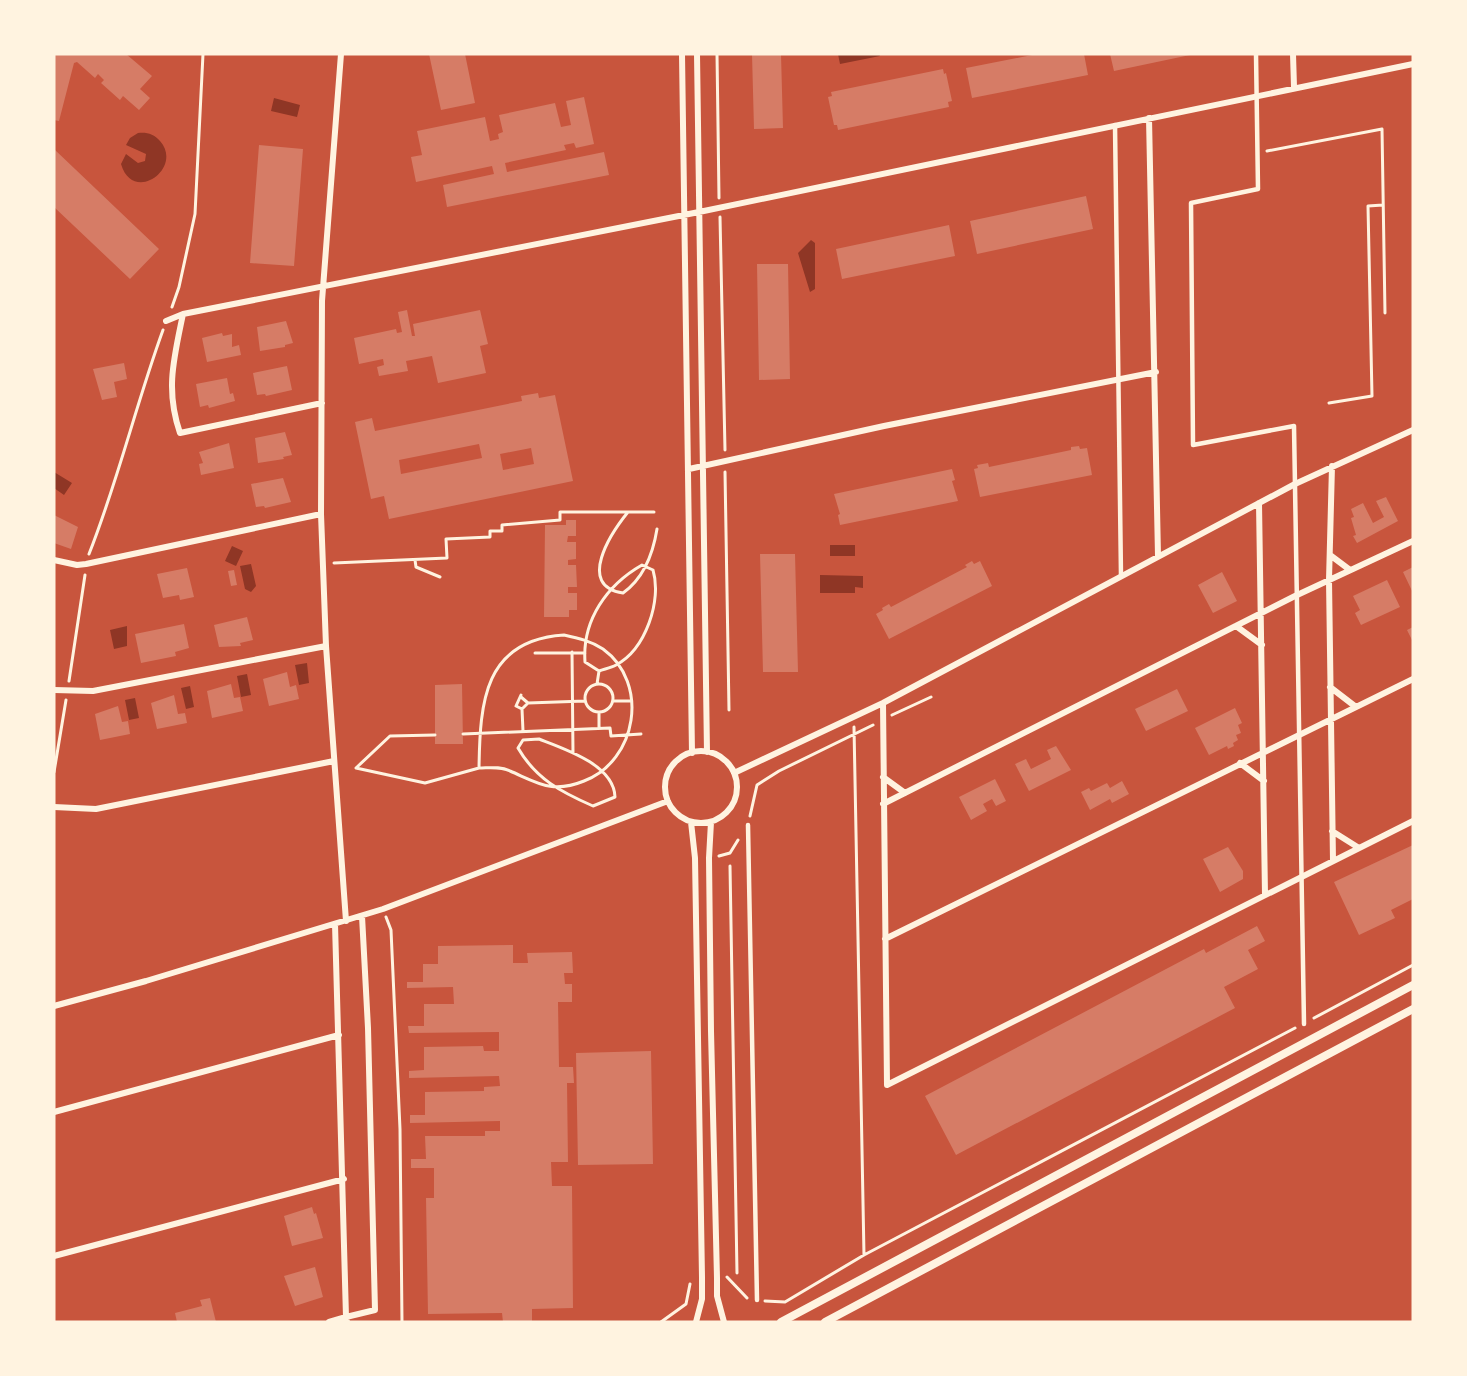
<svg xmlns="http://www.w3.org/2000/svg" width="1467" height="1376" font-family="Inter,sans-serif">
  <rect width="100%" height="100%" fill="#c8553d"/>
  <path fill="#8f3625" d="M 838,54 L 879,54 L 880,56 L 840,64 Z
    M 274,98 L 300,105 L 297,117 L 271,111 Z
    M 138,133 C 147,132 154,134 160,141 C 184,168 133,205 121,164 L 126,154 L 138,163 L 145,161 L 146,154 L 126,145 L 130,138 Z
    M 811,240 L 815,243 L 815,289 L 810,292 L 798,253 Z
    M 54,472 L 72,483 L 64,495 L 54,488 Z
    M 830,545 L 855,545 L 855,556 L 830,556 Z
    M 232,546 L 243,551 L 236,566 L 225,561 Z
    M 251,564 L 256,586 L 251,592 L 245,589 L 240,566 Z
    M 820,575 L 863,576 L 863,588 L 855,587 L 855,593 L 820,593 Z
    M 127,626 L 127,646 L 114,649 L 110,630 Z
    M 307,663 L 309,683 L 299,685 L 295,665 Z
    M 247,674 L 251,695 L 241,697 L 237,676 Z
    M 190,686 L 194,707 L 186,709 L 181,688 Z
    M 135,698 L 139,718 L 129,720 L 125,700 Z"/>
  <path fill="#d67c66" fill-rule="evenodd" d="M 54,54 L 126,54 L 152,76 L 140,89 L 150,98 L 139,110 L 123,96 L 120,100 L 101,83 L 104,80 L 98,74 L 95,78 L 77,62 L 74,63 L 59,121 L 54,120 Z
    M 429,54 L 465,54 L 475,103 L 441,110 Z
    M 752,54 L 781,54 L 783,128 L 754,129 Z
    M 1037,54 L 1084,54 L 1088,75 L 972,98 L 966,68 Z
    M 1110,54 L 1190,54 L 1190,55 L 1114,71 Z
    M 943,69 L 944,74 L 946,73 L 952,101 L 948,102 L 949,107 L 838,130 L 837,125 L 834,125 L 828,97 L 832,96 L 831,92 Z
    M 584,97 L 594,144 L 576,148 L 574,143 L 564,145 L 566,150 L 505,163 L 507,172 L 604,152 L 609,175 L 447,207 L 443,185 L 494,174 L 492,166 L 416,182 L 411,157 L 422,155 L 417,131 L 485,117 L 490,141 L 499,139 L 498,134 L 503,132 L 499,115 L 555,103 L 561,127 L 571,125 L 566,101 Z
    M 259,145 L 303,149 L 294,266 L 250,263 Z
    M 54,149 L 159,249 L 130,279 L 54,207 Z
    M 1086,196 L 1093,229 L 977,254 L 970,221 Z
    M 949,225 L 955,256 L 842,279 L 836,249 Z
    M 757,264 L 788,264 L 790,379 L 759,380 Z
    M 407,310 L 412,336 L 415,336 L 413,324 L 480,310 L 488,344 L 480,346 L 486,373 L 438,383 L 432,356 L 406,361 L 408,371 L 379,376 L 377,367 L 384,365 L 383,359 L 359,364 L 354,338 L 396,329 L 397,333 L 402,332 L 398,312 Z
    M 286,321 L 293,343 L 285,345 L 285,347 L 260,351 L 257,327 Z
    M 222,333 L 223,336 L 232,334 L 232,347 L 239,345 L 241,355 L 207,362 L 202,338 Z
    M 124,363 L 127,379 L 114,382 L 117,397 L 102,400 L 93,369 Z
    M 287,366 L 292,390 L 266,396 L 265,394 L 257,395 L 253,373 Z
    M 227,378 L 230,394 L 233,393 L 235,401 L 209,408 L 208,405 L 200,407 L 196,384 Z
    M 538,393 L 539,398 L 555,395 L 573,481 L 389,519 L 384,496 L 371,499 L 355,422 L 372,418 L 375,431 L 522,401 L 521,396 ZM 479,444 L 482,458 L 401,474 L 399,460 ZM 531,448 L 534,464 L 503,470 L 500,454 Z
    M 285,432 L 292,455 L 283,457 L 284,459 L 258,463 L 255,438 Z
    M 229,443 L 234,468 L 201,475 L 199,464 L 203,463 L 199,452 Z
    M 1079,446 L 1080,449 L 1087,448 L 1092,475 L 980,497 L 974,469 L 978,468 L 977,465 L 988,463 L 989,467 L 1071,450 L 1071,447 Z
    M 952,469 L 955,480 L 952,481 L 958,501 L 840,525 L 838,515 L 840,514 L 834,494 Z
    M 283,478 L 291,502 L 265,508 L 264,506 L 256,507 L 251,484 Z
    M 1386,497 L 1398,521 L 1357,543 L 1353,536 L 1356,535 L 1351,518 L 1354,517 L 1351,509 L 1363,503 L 1373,523 L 1384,517 L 1376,501 Z
    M 54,515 L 78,527 L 71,549 L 54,543 Z
    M 566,520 L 576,520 L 576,536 L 568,536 L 567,542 L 576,542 L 576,559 L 568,560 L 568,565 L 576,565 L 577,587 L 568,587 L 568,593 L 577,593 L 577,610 L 569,610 L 569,617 L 544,617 L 545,525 L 566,525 Z
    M 760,554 L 795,554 L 798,672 L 763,672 Z
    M 972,561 L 974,564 L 980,561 L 992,586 L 889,639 L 876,614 L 883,610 L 882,608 L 889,604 L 891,607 L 967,567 L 965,565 Z
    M 1413,567 L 1413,593 L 1403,572 Z
    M 187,568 L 194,597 L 180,600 L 179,595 L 163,598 L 157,574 Z
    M 234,570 L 237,585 L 231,586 L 228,571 Z
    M 1222,572 L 1237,601 L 1213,613 L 1198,585 Z
    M 1387,580 L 1400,607 L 1361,625 L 1355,613 L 1360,610 L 1353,596 Z
    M 247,617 L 253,640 L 240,643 L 241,646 L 219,647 L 214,625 Z
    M 184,624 L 189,648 L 175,652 L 176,656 L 141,663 L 135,634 Z
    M 1413,627 L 1413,642 L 1407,630 Z
    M 287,672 L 290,687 L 296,685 L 299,699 L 269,706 L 263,679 Z
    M 231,684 L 234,698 L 240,697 L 243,711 L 212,718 L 207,691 Z
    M 462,684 L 463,744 L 435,744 L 435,685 Z
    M 1177,689 L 1188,711 L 1146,731 L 1135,709 Z
    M 174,695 L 178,714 L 185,713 L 187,723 L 157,729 L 151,703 Z
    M 118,706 L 122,722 L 128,721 L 130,734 L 100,740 L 95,714 Z
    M 1235,708 L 1242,723 L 1238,725 L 1241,733 L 1236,735 L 1238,740 L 1233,743 L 1234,746 L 1228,749 L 1227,746 L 1209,755 L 1195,728 Z
    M 1056,746 L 1071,770 L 1029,791 L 1015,764 L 1026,759 L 1031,769 L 1051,759 L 1047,750 Z
    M 995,779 L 1006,801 L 996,806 L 992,799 L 983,804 L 987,811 L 971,820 L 959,797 Z
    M 1122,781 L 1129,794 L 1112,803 L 1110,799 L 1090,810 L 1081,792 L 1089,788 L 1091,791 L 1107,783 L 1110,788 Z
    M 1413,845 L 1413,899 L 1391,910 L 1395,918 L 1359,935 L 1334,882 Z
    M 1228,847 L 1243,871 L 1243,879 L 1220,892 L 1203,859 Z
    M 1257,926 L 1265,941 L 1248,950 L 1258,969 L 1224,987 L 1235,1008 L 956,1155 L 925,1096 L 1204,949 L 1206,953 Z
    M 513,945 L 513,963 L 528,963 L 527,953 L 572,952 L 573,973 L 564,973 L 565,984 L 572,984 L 572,1002 L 558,1002 L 559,1067 L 573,1067 L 574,1083 L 567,1083 L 568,1162 L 551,1162 L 552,1186 L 572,1186 L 573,1308 L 532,1309 L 532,1322 L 503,1322 L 502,1313 L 428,1314 L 426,1198 L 434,1198 L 434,1168 L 411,1168 L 411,1159 L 426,1159 L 425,1136 L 485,1136 L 485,1131 L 500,1131 L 500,1121 L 410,1123 L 410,1115 L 425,1115 L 425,1092 L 484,1091 L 484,1087 L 500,1086 L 499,1076 L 409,1078 L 409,1071 L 424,1070 L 424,1047 L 483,1046 L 484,1051 L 499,1051 L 499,1032 L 409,1033 L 408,1026 L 424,1026 L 424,1004 L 454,1004 L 453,987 L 407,988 L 407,982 L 423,982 L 423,964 L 438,964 L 438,946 Z
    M 651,1051 L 653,1164 L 578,1165 L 576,1053 Z
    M 312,1207 L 314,1214 L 316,1213 L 323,1238 L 292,1246 L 284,1216 Z
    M 315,1267 L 323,1297 L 295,1306 L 284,1276 Z
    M 210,1298 L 216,1322 L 177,1322 L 175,1313 L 202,1306 L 200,1300 Z"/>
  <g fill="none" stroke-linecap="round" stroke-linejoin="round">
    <path stroke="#fff3e0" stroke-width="3" d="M 717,54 L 719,198
      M 1267,151 L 1382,129 L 1385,313
      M 720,217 L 725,450
      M 172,307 L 179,287 L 195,214 L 203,54
      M 1329,403 L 1372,396 L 1368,206 L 1383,205
      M 725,472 L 729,710
      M 654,512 L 628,512 C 611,533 576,586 623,593 C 644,578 653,554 657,529
      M 89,554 C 118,481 136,404 163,330
      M 415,560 L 416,567 L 440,577
      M 334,563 L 447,558 L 446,539 L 490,537 L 490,531 L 502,531 L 502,525 L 560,520 L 560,512 L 628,512
      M 642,565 L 653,570 C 662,600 646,649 616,665 C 611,668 604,669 599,671 L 585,662 C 582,620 607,585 642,565 Z
      M 564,635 C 578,638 591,641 603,649 C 650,683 637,761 584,781 C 552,794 538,783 510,771 C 500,766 489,768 479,768 C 480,702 484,640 564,635 Z
      M 572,652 L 573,753
      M 535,653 L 585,653
      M 69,681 L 85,575
      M 597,684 L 599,671
      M585 698a14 14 0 1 1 28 0a14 14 0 1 1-28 0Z
      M 521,695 L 516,706 L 522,709 L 528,703 L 521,697
      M 613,701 L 631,701
      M 528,703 L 585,701
      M 522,709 L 523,731
      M 599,712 L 599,728
      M 892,715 L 931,697
      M 854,727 L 864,1255
      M 463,734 L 610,728 L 611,736 L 641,734
      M 539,739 C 565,749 614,765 615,797 L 593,806 C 561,792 536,779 518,748 L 523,740 Z
      M 356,768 L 425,783 L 479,768
      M 356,768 L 390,736 L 435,735
      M 54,772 L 66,700
      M 750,816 L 757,785 L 779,771 L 873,725
      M 719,856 L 730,853 L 738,840
      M 730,866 L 737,1273
      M 386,917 L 391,930 L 400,1129 L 402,1322
      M 1314,1018 L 1413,965
      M 727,1277 L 747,1298
      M 765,1301 L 785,1302 L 864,1255 L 1295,1028
      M 661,1322 L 686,1304 L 690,1284"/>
    <path stroke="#fff3e0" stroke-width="4.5" d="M 1256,54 L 1258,189 L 1191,203 L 1193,445 L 1294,426 L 1304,1024
      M 1115,125 L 1121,576
      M 748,825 L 757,1300"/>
    <path stroke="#fff3e0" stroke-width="6" d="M 341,54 L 322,301 L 321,514 L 326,646 L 346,921
      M 682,54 L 692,753
      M 697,54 L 707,752
      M 1293,54 L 1294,87
      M 1149,118 L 1158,556
      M 166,321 L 183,314
      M 322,403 L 180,433 C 165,390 174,358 183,314 L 699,212 L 1413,64
      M 1332,466 L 1329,580 L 1333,861
      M 689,469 L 884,426 L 1156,372
      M 1259,503 L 1265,895
      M 1330,555 L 1350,570
      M 54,560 L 77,565 L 86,564 L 321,514
      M 1236,626 L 1262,645
      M 1330,687 L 1356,707
      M 54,690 L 93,691 L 326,646
      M 883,703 L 887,1085 L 1413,821
      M665 787a36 36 0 1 1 72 0a36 36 0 1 1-72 0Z
      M 1240,763 L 1264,781
      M 734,773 L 883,703 L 1295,484 L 1413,430
      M 883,777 L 905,793
      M 883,804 L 1295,596 L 1413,541
      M 54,807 L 96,809 L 334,761
      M 691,822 L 695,858 L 702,1277 L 702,1299 L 696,1322
      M 711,822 L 709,858 L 711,1031 L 717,1278 L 717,1296 L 724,1322
      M 1332,831 L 1359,848
      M 335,924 L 346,1317 L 375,1310 L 368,1028 L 362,916
      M 885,939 L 1413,679
      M 54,1006 L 146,981 L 383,909 L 668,801
      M 54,1112 L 339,1035
      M 54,1256 L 344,1179
      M 329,1322 L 346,1317 L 347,1322"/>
    <path stroke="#fff3e0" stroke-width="8" d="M 781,1322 L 1413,985
      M 825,1322 L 1413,1009"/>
  </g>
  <rect width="1467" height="1376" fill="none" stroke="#fff3e0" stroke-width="111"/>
</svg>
